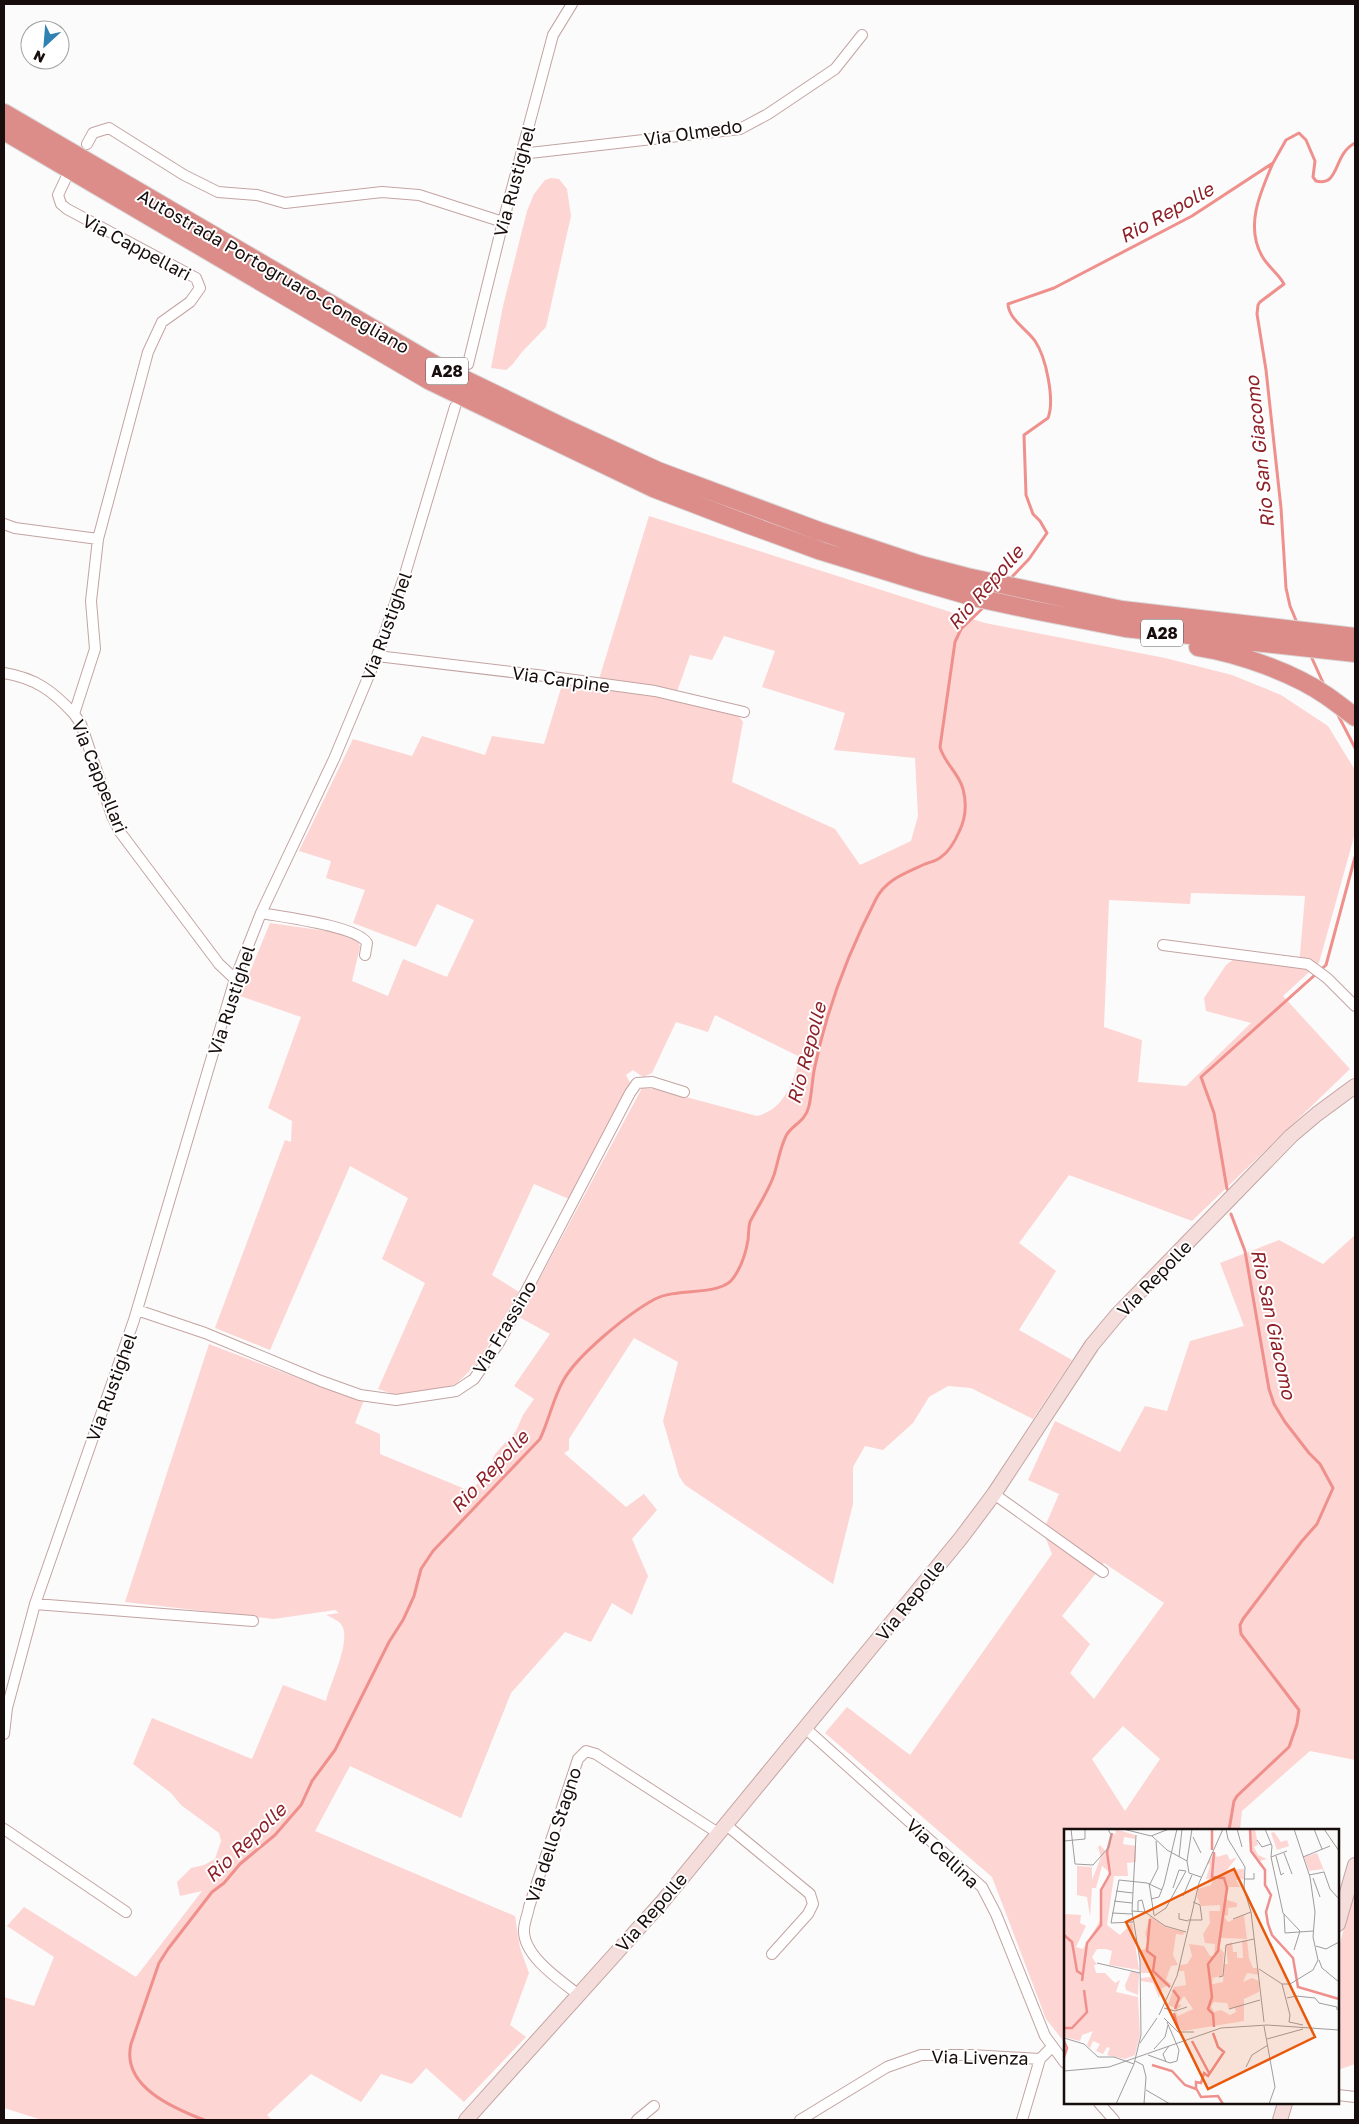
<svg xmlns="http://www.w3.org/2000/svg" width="1359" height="2124" font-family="'Golos Text',sans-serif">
  <rect width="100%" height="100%" fill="#fbfbfb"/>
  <path fill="#fdd5d3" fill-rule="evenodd" d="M 551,178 L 559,179 L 567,189 L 571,216 L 546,327 L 522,352 L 512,365 L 506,370 L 491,368 L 503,306 L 527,211 L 534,194 L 545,180 Z
    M 649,516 L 985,623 L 1165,658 L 1232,675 L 1281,695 L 1328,726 L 1355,770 L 1355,833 L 1319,963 L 1283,996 L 1350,1069 L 1192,1221 L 1069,1175 L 1019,1243 L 1056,1271 L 1019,1330 L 1072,1360 L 1033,1419 L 971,1388 L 948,1386 L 929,1397 L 913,1423 L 883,1450 L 865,1446 L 853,1467 L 853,1504 L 833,1584 L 685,1485 L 679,1476 L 663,1421 L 678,1362 L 634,1338 L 569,1439 L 569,1450 L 564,1453 L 626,1507 L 644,1494 L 657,1510 L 632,1539 L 648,1576 L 632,1615 L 612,1603 L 591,1642 L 565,1632 L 511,1693 L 461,1818 L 350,1766 L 315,1831 L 515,1916 L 520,1948 L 529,1973 L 510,2025 L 526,2037 L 464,2102 L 426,2068 L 412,2084 L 381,2074 L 361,2102 L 311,2074 L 267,2115 L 272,2120 L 42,2120 L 4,2108 L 4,1997 L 34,2006 L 54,1957 L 7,1926 L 24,1907 L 136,1977 L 202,1891 L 180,1896 L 177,1882 L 191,1868 L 204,1865 L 215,1859 L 221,1841 L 219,1833 L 181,1805 L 171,1793 L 133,1764 L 152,1718 L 252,1759 L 283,1685 L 326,1701 C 330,1683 354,1636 340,1623 C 337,1620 331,1617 326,1615 L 339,1613 L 335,1610 L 274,1619 L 125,1602 L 209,1344 L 319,1386 L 364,1400 L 355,1423 L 380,1434 L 380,1454 L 465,1489 L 474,1487 L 494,1467 L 492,1460 L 495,1454 L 516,1431 L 523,1415 L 534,1399 L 514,1386 L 550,1334 L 519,1317 L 642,1088 L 656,1089 L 757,1116 C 785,1109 793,1082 800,1057 L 715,1015 L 708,1032 L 676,1022 L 652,1073 L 643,1077 L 633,1070 L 626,1075 L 630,1083 L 627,1091 L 569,1199 L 534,1184 L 492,1275 L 519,1292 L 478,1363 L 456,1384 L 445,1388 L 399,1396 L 378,1389 L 425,1283 L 382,1259 L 408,1198 L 350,1166 L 270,1350 L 215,1328 L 285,1140 L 291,1142 L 292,1121 L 268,1108 L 301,1017 L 240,996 L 270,923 L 341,933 L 358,939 L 360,947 L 352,981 L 388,996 L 403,959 L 447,977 L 474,920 L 437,904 L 416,947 L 353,923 L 365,890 L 326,878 L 331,861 L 299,851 L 353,739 L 412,756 L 422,736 L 485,755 L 492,736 L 544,744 L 562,685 L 596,689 ZM 724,636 L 775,651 L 762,687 L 845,713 L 834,750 L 915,758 L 918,816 L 911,841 L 860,865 L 835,829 L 732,782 L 743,722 L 738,715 L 674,700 L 690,655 L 712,660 ZM 1191,893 L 1305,896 L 1299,966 L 1235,958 L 1226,965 L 1204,998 L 1206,1011 L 1251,1023 L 1186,1086 L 1138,1082 L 1142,1040 L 1104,1027 L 1109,900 L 1190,904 Z
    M 1355,1235 L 1355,1760 L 1310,1751 L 1242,1811 L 1240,1830 L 1065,1830 L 1065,2043 L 1046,2019 L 992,1877 L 825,1733 L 847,1707 L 910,1755 L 1052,1554 L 1043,1531 L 1059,1494 L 1028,1480 L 1055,1421 L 1120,1452 L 1145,1406 L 1167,1411 L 1190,1341 L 1244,1326 L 1220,1263 L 1279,1240 L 1323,1264 ZM 1104,1563 L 1164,1603 L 1094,1699 L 1070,1673 L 1090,1644 L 1062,1616 ZM 1123,1726 L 1160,1759 L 1125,1811 L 1092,1759 Z
    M 1355,1886 L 1355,2064 L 1338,2070 L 1338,1951 Z"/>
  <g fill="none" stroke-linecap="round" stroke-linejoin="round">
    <path stroke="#ef908d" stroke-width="3" d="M 1273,163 C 1260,193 1245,226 1262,256 C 1268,267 1278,273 1284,284 L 1260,302 L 1258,305 L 1257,314 L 1266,370 L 1281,508 L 1286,588 L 1290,606 L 1298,625
      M 1009,580 L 1029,559 L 1047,533 L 1040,521 L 1033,514 L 1026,495 L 1024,435 L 1048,418 C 1055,400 1046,357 1035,341 C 1027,329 1009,320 1008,304 L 1054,288 L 1192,216 L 1273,163 L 1286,140 L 1299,133 L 1306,140 L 1315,161 L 1313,177 L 1316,181 C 1340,187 1333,154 1355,143
      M 1310,654 L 1325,687
      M 1337,713 L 1355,748
      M 1227,1189 L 1214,1113 L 1201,1077 L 1326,965 L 1355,857
      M 1229,1830 L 1234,1801 L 1237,1796 L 1289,1747 L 1297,1724 L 1299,1710 L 1241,1634 L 1240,1625 L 1243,1619 L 1302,1541 L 1317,1524 L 1333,1488 L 1320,1464 L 1309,1453 L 1285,1422 L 1274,1404 L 1269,1389 L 1245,1251 L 1231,1214
      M 204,2120 C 173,2108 121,2086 131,2044 L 159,1963 L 168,1949 L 212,1892 L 224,1883 L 240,1864 L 275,1835 L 301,1805 L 312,1781 L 335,1750 L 389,1642 L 403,1620 L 414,1596 L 421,1569 L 433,1551 L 540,1439 C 549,1420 553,1399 563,1381 C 577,1355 629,1313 655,1299 C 678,1287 722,1297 734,1277 C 741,1267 746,1252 748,1240 C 749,1233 748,1229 750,1222 C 758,1206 768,1192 774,1175 C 778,1162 780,1148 786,1136 C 791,1125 805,1123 809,1106 C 812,1093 812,1079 815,1066 C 827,1009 849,951 876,899 C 886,879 906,873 925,864 C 930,862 937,861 941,857 C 950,851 955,841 959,832 C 966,818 967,804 963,789 C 959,773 944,763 940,747 L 955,642 L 961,629 L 986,605"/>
    <defs>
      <path id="street" d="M 87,144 L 93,133 L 109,128 L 184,175 L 218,192 L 257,195 L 285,203 L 382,192 L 419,195 L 503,222
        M 521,154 L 740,129 L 768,114 L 835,69 L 862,35
        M 66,178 L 58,195 L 61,204 L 67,209 L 196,278 L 200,288 L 190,302 L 162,322 L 148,352 L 98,539 L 91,601 L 95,649 L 74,714 L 81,724 L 112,816 L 120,832 L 219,964 L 235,979
        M 468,364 L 503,222 L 553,35 L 572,4
        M 4,524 L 15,528 L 98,539
        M 377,656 L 545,676 L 655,691 L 744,712
        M 4,673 C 35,678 53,691 74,714
        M 261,913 C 283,917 357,926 367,943 L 365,955
        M 1163,945 L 1308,964 L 1327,978 L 1355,1006
        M 137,1310 L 205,1333 L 321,1381 L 360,1395 L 396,1400 L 456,1391 L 474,1379 L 500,1341 L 630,1093 L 637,1083 L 652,1082 L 684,1092
        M 994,1494 L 1103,1572
        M 35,1604 L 253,1621
        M 804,1727 L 982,1887 L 996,1914 L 1045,2036 L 1065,2063
        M 4,1734 L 7,1708 L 35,1604 L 134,1320 L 235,979 L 261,913 L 334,759 L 377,656 L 405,574 L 455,407
        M 725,1824 L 810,1894 L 813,1904 L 808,1914 L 772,1954
        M 4,1829 L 126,1912
        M 579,1995 C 561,1981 523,1956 524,1930 C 524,1923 528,1914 529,1907 L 578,1759 L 586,1751 L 596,1754 L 718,1833
        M 1338,2095 L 1355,2097
        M 1099,2103 L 1114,2120
        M 637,2120 L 654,2106
        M 800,2120 L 887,2067 L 921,2055 L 971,2055 L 1040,2059 L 1052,2047
        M 1022,2120 L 1040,2059"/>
      <path id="secondary" d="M 1338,1924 L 1355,1865
        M 466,2120 L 663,1901 L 961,1538 L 994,1494 L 1092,1345 L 1117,1315 L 1291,1136 L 1317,1114 L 1355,1086
        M 1280,2120 L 1285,2103"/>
      <path id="highway" d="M 4,113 L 437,366 L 565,428 L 658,471 L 819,531 L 921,565 L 967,577 L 1122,610 L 1355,637
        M 4,131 L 430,381 L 653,488 L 747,524 L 821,551 L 918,581 L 977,598 L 1033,610 L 1125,628 L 1355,653
        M 1198,647 C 1238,653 1294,673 1327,696 C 1337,703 1346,710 1355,717"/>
    </defs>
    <use href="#street" stroke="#c3a4a2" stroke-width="12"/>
    <use href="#secondary" stroke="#c3a4a2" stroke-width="16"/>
    <use href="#highway" stroke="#dad8d8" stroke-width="20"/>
    <use href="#street" stroke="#fff" stroke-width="10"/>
    <use href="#secondary" stroke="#f5dddc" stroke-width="14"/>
    <use href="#highway" stroke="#dd8d89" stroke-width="18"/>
  </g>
  <g text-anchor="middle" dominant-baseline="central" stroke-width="4" stroke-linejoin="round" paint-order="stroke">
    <g fill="#fff" stroke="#5d5656" stroke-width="1">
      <rect x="426" y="357.5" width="42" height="27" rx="4"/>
      <rect x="1141" y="619.5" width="42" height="27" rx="4"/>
    </g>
    <g font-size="16" font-weight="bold" fill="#180d0d">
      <text x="447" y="371">A28</text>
      <text x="1162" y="633">A28</text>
    </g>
    <g font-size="18" fill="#180d0d" stroke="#fff">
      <text transform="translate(693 132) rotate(-8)">Via Olmedo</text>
      <text transform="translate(514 181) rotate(-75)">Via Rustighel</text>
      <text transform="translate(137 247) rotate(28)">Via Cappellari</text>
      <text transform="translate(274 271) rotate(30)">Autostrada Portogruaro-Conegliano</text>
      <text transform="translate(386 626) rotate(-70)">Via Rustighel</text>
      <text transform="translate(561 679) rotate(8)">Via Carpine</text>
      <text transform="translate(100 776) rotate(68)">Via Cappellari</text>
      <text transform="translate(231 1000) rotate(-72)">Via Rustighel</text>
      <text transform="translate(1154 1278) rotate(-46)">Via Repolle</text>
      <text transform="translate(504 1327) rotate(-59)">Via Frassino</text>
      <text transform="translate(111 1387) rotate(-70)">Via Rustighel</text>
      <text transform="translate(910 1600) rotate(-51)">Via Repolle</text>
      <text transform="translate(553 1835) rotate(-72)">Via dello Stagno</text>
      <text transform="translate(943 1853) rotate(43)">Via Cellina</text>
      <text transform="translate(651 1912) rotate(-49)">Via Repolle</text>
      <text transform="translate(980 2057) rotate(1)">Via Livenza</text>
    </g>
    <g font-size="19" font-style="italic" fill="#8e2028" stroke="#fff">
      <text transform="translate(1166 212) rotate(-29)">Rio Repolle</text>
      <text transform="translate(1259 452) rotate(-96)">Rio San Giacomo</text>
      <text transform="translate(985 587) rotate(-49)">Rio Repolle</text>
      <text transform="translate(806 1053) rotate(-75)">Rio Repolle</text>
      <text transform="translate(1274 1324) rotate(78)">Rio San Giacomo</text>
      <text transform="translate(489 1471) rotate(-47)">Rio Repolle</text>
      <text transform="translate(245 1842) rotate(-44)">Rio Repolle</text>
    </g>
  </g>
  <g transform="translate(1064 1829)">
    <rect width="275" height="275" fill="#fbfbfb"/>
    <path d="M 51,0 L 71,6 L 71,10 L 60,8 L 59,15 L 72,17 L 72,33 L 63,34 L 64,47 L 50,47 L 43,96 L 56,106 L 68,94 L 75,141 L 45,136 L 48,122 L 42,120 L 33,120 L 28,128 L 33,136 L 30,136 L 32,144 L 41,144 L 51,154 L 56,151 L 52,163 L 74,168 L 76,206 L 71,226 L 61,230 L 43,226 L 46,219 L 43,218 L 39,225 L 32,222 L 36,215 L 29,212 L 26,219 L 23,216 L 29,202 L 18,206 L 16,212 L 0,208 L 0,85 L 17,86 L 16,94 L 22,97 L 12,118 L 19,120 L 37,90 L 37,62 L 46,42 L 43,31 L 44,42 L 38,37 L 32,59 L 28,59 L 26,88 L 23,68 L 13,66 L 13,37 L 28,38 L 28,51 L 37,28 L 34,18 L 36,16 L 42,23 L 47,7 L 52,4 ZM 187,0 L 191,0 L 194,16 L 190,18 L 194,26 L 203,30 L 196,32 L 190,25 L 185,12 ZM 210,3 L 217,13 L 223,11 L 225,17 L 213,21 L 207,4 ZM 151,24 L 153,28 L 163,25 L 166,31 L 173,28 L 163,41 L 180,40 L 180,50 L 172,51 L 176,58 L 165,58 L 163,66 L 163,71 L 173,74 L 173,78 L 164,79 L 164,86 L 160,87 L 164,93 L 180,86 L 183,110 L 157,109 L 155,118 L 160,124 L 158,147 L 149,149 L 148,155 L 159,153 L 160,135 L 164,135 L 162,116 L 168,113 L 169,123 L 173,123 L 173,129 L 179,129 L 178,112 L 183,111 L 185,129 L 189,139 L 194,139 L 195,146 L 183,144 L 179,153 L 188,149 L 195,152 L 195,163 L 180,170 L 180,192 L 119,202 L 113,197 L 112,179 L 104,176 L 110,158 L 122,156 L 120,142 L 115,142 L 115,136 L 123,135 L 128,127 L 125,115 L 140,117 L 146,127 L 150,127 L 151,115 L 141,114 L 139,105 L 146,94 L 145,82 L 156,82 L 156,76 L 137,77 L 133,68 L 134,60 L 147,56 L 149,51 L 142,50 L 146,36 L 143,34 ZM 120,167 L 129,180 L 114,187 L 112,182 L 118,176 L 114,175 ZM 150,173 L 163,174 L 165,180 L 171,179 L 172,183 L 166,186 L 157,181 L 150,183 L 147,177 ZM 253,24 L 261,44 L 258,40 L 245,42 L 240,28 ZM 86,87 L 101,98 L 120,103 L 119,106 L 112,105 L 109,126 L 114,136 L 107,137 L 105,142 L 102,151 L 107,155 L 98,159 L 95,169 L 89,154 L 77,152 L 77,149 L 87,148 L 86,144 L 77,144 L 75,122 L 81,120 L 84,113 L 81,105 ZM 67,142 L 75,144 L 74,166 L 62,161 L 61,156 Z" fill="#fdd5d3" fill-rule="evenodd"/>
    <path fill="none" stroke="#ef908d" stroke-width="2.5" d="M 186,0 L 187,22 L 201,41 L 201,56 L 207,66 L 202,83 L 204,95 L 208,106 L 229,129 L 234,158 L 275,170M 148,21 L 148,0M 86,90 L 83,122 L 91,128 L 89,142 L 106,158M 0,106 L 8,113 L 13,142 L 19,146M 18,152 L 23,114 L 37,96 L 37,61 L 46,45 L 43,23 L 48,4M 109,161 L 115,169 L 111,180M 110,184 L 114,199M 150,198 L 149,185 L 144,180 L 148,168 L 144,135 L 154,122 L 163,59 L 160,49 L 148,48 L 150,23M 0,199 L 8,199 L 23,183 L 20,161M 149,204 L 154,218 L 160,223 L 144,247 L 140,244 L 137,254 L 132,253 L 132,259 L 137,268 L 154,267 L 159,275M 0,212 L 3,219 L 0,228M 128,212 L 145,244M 88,236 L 108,242 L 121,256 L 132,260"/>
    <path fill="none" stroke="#a09c9c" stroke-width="1" d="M 7,0 L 11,35 L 29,36 L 45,18 L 47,6 L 44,0M 59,0 L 87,7 L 105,0M 162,0 L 164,10 L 181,38 L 180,60 L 187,83 L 200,193M 173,0 L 178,18M 201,0 L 208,17 L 207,28 L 219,84 L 236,102M 250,0 L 258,20M 260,0 L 275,22M 88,7 L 103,21 L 123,32 L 125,44 L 137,48M 129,8 L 137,24M 193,11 L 198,18 L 207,15M 0,12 L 21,10 L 21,1M 220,24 L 228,45M 212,27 L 217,46 L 220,44M 115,28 L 118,0M 207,28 L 223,22M 239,28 L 266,17M 123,32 L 128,0M 245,46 L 260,43 L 266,60 L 275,70M 249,49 L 256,68M 180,50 L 190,50 L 190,44M 85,54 L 90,86M 86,55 L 94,39 L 92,12M 109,59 L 115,41 L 122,42M 52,62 L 69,64M 119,67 L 128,46M 87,70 L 95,68 L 100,55 L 113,0M 50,72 L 68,74M 68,82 L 81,83 L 101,97 L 122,103M 74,82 L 74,72 L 78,71 L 81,83M 48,84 L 68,85M 115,84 L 115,90 L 124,92M 220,85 L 221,104 L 249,102M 90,87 L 102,79 L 122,42M 169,90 L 187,83M 124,91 L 138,91 L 136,76 L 129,73M 69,93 L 47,94 L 55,51 L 83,54 L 98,61M 252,117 L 262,120 L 275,113M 230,121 L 236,102M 255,131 L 258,139 L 275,153M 33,134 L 76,144M 195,140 L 218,155 L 226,186 L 225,193 L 239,196M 155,148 L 159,147 L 162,116 L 190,110M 218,155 L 226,155 L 249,141 L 254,131 L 249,108 L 251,83 L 246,48 L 230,0M 223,169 L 232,167 L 251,169 L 255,174 L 273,178 L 273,181M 100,179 L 111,182 L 123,178M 165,180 L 196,171M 95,186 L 113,147 L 135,54 L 159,0M 100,189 L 114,203 L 130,203M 200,197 L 211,258 L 205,275M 0,209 L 20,215 L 34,228 L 50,228 L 70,235M 203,210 L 239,200M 76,214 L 93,189M 90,220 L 101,208 L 104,196M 84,226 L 106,234 L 113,232 L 115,221 L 103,193M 71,232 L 79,236 L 82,248 L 80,275M 102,233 L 99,225 L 105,217M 182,238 L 188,226 L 204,216M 0,242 L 45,238 L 157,199 L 203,196 L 275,201M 82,261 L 106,275M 52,275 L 70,235 L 77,206 L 76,132 L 68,82 L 72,6"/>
    <path fill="#e8590c" fill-opacity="0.15" stroke="#e8590c" stroke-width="2.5" d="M 170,40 L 251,208 L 144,260 L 62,93 Z"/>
    <rect width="275" height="275" fill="none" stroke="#180d0d" stroke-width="2.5"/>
  </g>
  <rect width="1359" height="2124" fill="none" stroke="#180d0d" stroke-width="10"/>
  <g transform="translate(45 45) rotate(206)"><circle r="24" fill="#ffffff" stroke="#a39e9e"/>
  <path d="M0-4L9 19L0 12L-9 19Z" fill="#2f82b2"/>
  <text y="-8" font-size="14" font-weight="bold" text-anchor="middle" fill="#180d0d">N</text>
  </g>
</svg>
